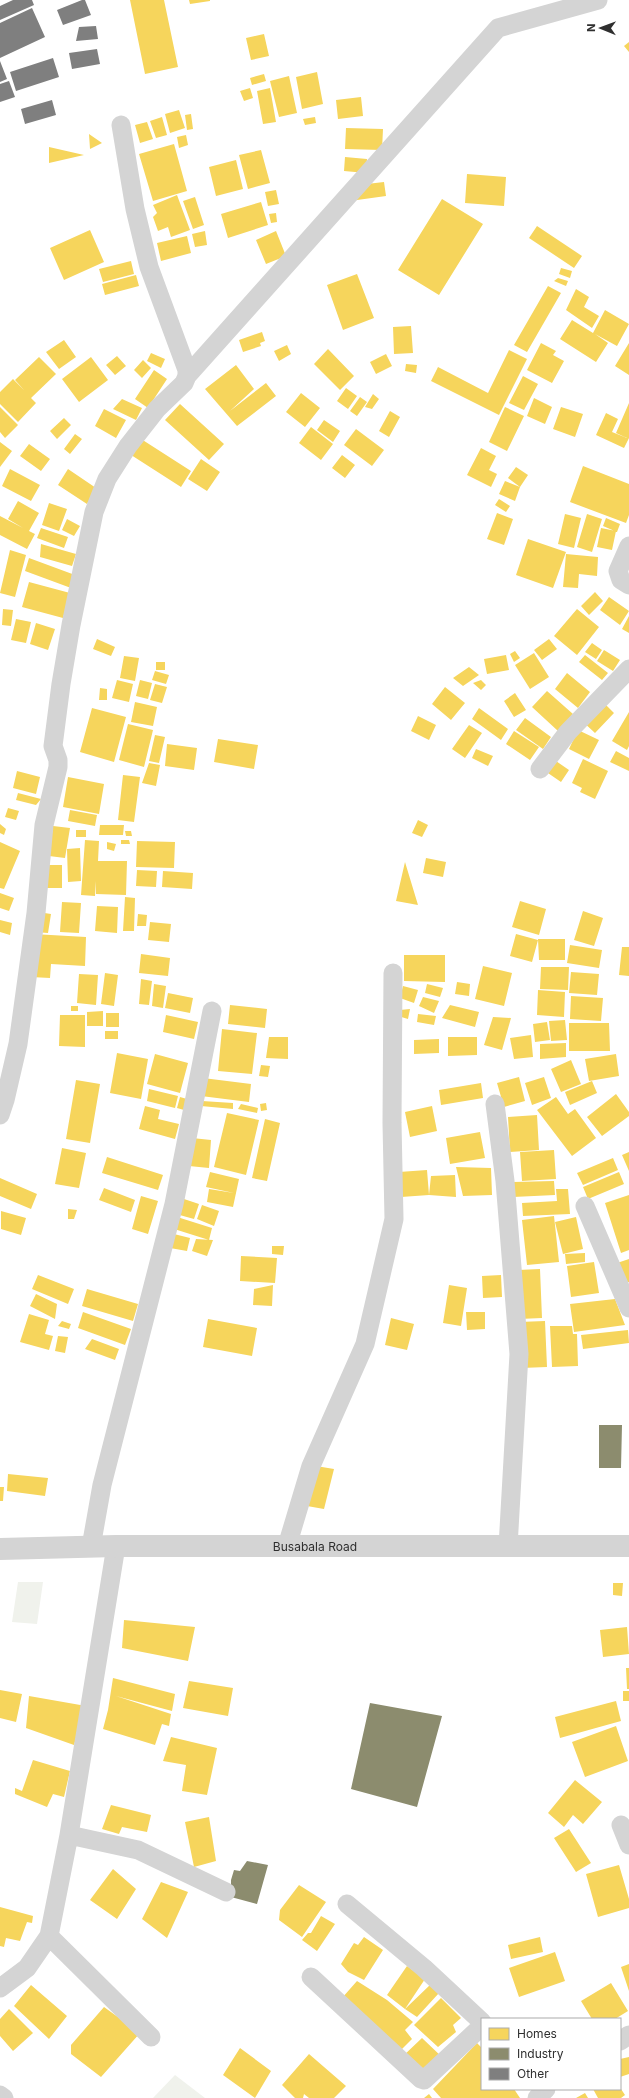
<svg xmlns="http://www.w3.org/2000/svg" width="629" height="2098" font-family="Inter,sans-serif">
  <rect width="100%" height="100%" fill="#fff"/>
  <path fill="#f0f2ec" d="M 18,1582 L 43,1582 L 37,1624 L 12,1622 Z
    M 175,2075 L 205,2098 L 153,2098 Z"/>
  <path fill="#f6d55c" d="M 130,0 L 164,0 L 178,67 L 145,74 Z
    M 189,0 L 210,0 L 210,1 L 190,4 Z
    M 264,34 L 269,56 L 251,60 L 246,38 Z
    M 629,42 L 629,52 L 624,46 Z
    M 317,72 L 323,104 L 302,109 L 296,77 Z
    M 264,74 L 266,81 L 252,85 L 250,78 Z
    M 289,76 L 297,113 L 279,117 L 270,81 Z
    M 250,88 L 253,98 L 244,101 L 240,91 Z
    M 270,88 L 276,122 L 263,124 L 257,91 Z
    M 361,97 L 363,116 L 338,119 L 336,100 Z
    M 179,110 L 185,128 L 170,133 L 165,114 Z
    M 191,114 L 193,129 L 187,130 L 185,115 Z
    M 162,117 L 167,135 L 156,138 L 150,121 Z
    M 315,117 L 316,123 L 305,125 L 303,119 Z
    M 147,122 L 153,139 L 140,143 L 135,125 Z
    M 346,128 L 383,129 L 382,150 L 345,149 Z
    M 89,134 L 102,143 L 90,149 Z
    M 186,135 L 188,145 L 179,148 L 177,137 Z
    M 174,144 L 187,191 L 153,201 L 139,154 Z
    M 49,147 L 84,155 L 49,163 Z
    M 261,150 L 270,183 L 248,189 L 239,155 Z
    M 345,157 L 367,159 L 366,173 L 344,171 Z
    M 236,160 L 243,189 L 216,196 L 209,167 Z
    M 467,174 L 506,177 L 504,206 L 465,203 Z
    M 384,182 L 386,196 L 350,201 L 358,185 Z
    M 276,190 L 279,204 L 268,206 L 265,192 Z
    M 177,195 L 190,230 L 171,237 L 168,227 L 158,231 L 153,217 L 157,213 L 153,205 Z
    M 195,197 L 204,225 L 193,229 L 183,201 Z
    M 442,199 L 483,224 L 439,295 L 398,270 Z
    M 261,202 L 268,225 L 228,238 L 221,214 Z
    M 276,213 L 277,222 L 271,223 L 269,214 Z
    M 537,226 L 582,256 L 574,268 L 529,238 Z
    M 90,230 L 104,262 L 64,280 L 50,248 Z
    M 205,231 L 207,245 L 195,247 L 192,234 Z
    M 276,231 L 286,256 L 266,264 L 256,240 Z
    M 187,236 L 191,253 L 161,261 L 157,243 Z
    M 131,261 L 134,274 L 103,282 L 99,269 Z
    M 561,268 L 572,271 L 570,278 L 559,274 Z
    M 357,274 L 374,318 L 343,330 L 327,285 Z
    M 136,275 L 139,286 L 105,295 L 102,284 Z
    M 558,278 L 568,281 L 566,286 L 554,281 Z
    M 548,286 L 561,293 L 527,352 L 514,345 Z
    M 576,289 L 589,297 L 584,307 L 599,316 L 592,328 L 566,310 Z
    M 605,310 L 629,324 L 617,346 L 595,334 L 608,343 L 596,362 L 560,339 L 572,320 L 593,333 Z
    M 411,326 L 413,353 L 394,354 L 393,327 Z
    M 262,332 L 265,341 L 260,343 L 261,346 L 243,352 L 239,340 Z
    M 64,340 L 76,357 L 59,369 L 46,352 Z
    M 541,343 L 556,351 L 553,355 L 564,361 L 552,383 L 527,370 Z
    M 629,343 L 629,375 L 615,366 Z
    M 287,345 L 291,354 L 279,361 L 274,351 Z
    M 328,349 L 354,376 L 340,390 L 314,364 Z
    M 509,350 L 527,359 L 499,415 L 431,381 L 438,367 L 488,393 Z
    M 151,353 L 165,359 L 161,368 L 147,361 Z
    M 386,354 L 392,366 L 376,374 L 370,362 Z
    M 117,356 L 126,366 L 115,375 L 106,365 Z
    M 39,357 L 56,374 L 31,398 L 36,403 L 18,422 L 0,404 L 0,392 L 13,379 L 24,390 L 15,380 Z
    M 91,357 L 108,380 L 79,402 L 62,379 Z
    M 143,360 L 151,368 L 142,378 L 134,370 Z
    M 406,364 L 417,365 L 416,373 L 405,371 Z
    M 236,365 L 254,389 L 230,411 L 266,383 L 276,396 L 237,426 L 205,389 Z
    M 154,370 L 167,379 L 148,408 L 135,399 Z
    M 523,376 L 538,384 L 524,410 L 509,403 Z
    M 346,388 L 357,396 L 348,409 L 337,401 Z
    M 301,393 L 320,408 L 305,427 L 286,412 Z
    M 373,394 L 379,399 L 372,409 L 365,407 Z
    M 360,397 L 367,402 L 357,416 L 350,411 Z
    M 534,398 L 552,407 L 545,424 L 527,416 Z
    M 122,399 L 142,408 L 136,420 L 113,409 Z
    M 629,403 L 629,438 L 624,448 L 596,435 L 606,413 L 618,419 L 612,432 L 627,438 L 616,433 Z
    M 180,404 L 224,444 L 209,460 L 165,420 Z
    M 0,407 L 18,425 L 5,438 L 0,432 Z
    M 505,407 L 524,416 L 507,451 L 489,442 Z
    M 561,407 L 583,414 L 575,437 L 553,429 Z
    M 104,409 L 126,420 L 116,438 L 95,426 Z
    M 390,411 L 400,417 L 389,437 L 379,431 Z
    M 64,418 L 71,425 L 57,439 L 50,431 Z
    M 324,420 L 340,431 L 333,442 L 317,430 Z
    M 311,427 L 333,444 L 321,460 L 299,443 Z
    M 356,429 L 384,450 L 372,466 L 344,445 Z
    M 75,434 L 82,439 L 70,454 L 64,449 Z
    M 138,437 L 191,471 L 181,487 L 128,453 Z
    M 0,442 L 12,451 L 0,467 Z
    M 29,444 L 50,459 L 41,471 L 20,456 Z
    M 481,448 L 496,456 L 489,470 L 497,474 L 491,487 L 467,475 Z
    M 342,455 L 355,465 L 345,478 L 332,468 Z
    M 201,459 L 220,472 L 207,491 L 188,479 Z
    M 583,466 L 629,484 L 629,515 L 626,523 L 570,502 Z
    M 516,467 L 528,475 L 520,487 L 515,501 L 499,494 L 505,481 L 520,487 L 508,478 Z
    M 10,469 L 40,485 L 31,501 L 2,486 Z
    M 68,469 L 96,488 L 87,504 L 58,485 Z
    M 499,499 L 510,506 L 506,512 L 495,505 Z
    M 18,501 L 39,513 L 29,531 L 35,534 L 27,549 L 0,535 L 0,516 L 23,528 L 8,519 Z
    M 49,503 L 67,509 L 59,531 L 42,525 Z
    M 497,513 L 513,519 L 504,545 L 487,539 Z
    M 565,514 L 581,518 L 574,548 L 558,544 Z
    M 587,514 L 602,519 L 592,552 L 577,547 Z
    M 606,518 L 620,524 L 617,532 L 603,526 Z
    M 67,519 L 80,526 L 74,536 L 62,530 Z
    M 41,528 L 68,537 L 64,548 L 37,538 Z
    M 601,528 L 616,531 L 612,550 L 597,547 Z
    M 528,539 L 566,552 L 553,588 L 516,575 Z
    M 41,544 L 76,554 L 72,566 L 40,557 Z
    M 10,550 L 26,555 L 15,597 L 0,593 Z
    M 566,554 L 598,557 L 597,576 L 579,574 L 578,588 L 563,587 Z
    M 29,558 L 75,575 L 71,588 L 25,571 Z
    M 29,582 L 70,593 L 63,618 L 22,607 Z
    M 595,592 L 603,601 L 589,615 L 581,606 Z
    M 609,597 L 629,611 L 620,625 L 600,610 Z
    M 3,609 L 13,610 L 11,626 L 2,625 Z
    M 577,609 L 599,627 L 577,655 L 554,636 Z
    M 629,616 L 629,633 L 622,629 Z
    M 16,619 L 31,622 L 26,643 L 11,640 Z
    M 36,623 L 55,629 L 48,650 L 30,644 Z
    M 97,639 L 115,647 L 111,656 L 93,649 Z
    M 549,639 L 557,649 L 542,660 L 534,650 Z
    M 592,643 L 602,650 L 596,659 L 585,652 Z
    M 604,650 L 620,660 L 613,671 L 597,661 Z
    M 515,651 L 520,658 L 514,662 L 510,654 Z
    M 534,653 L 549,677 L 530,689 L 515,665 Z
    M 506,655 L 509,670 L 487,674 L 484,659 Z
    M 585,655 L 608,673 L 602,680 L 579,662 Z
    M 124,656 L 139,658 L 135,681 L 120,678 Z
    M 156,662 L 165,662 L 165,670 L 156,670 Z
    M 469,667 L 479,675 L 463,686 L 453,678 Z
    M 155,671 L 169,675 L 166,684 L 152,680 Z
    M 567,673 L 590,692 L 578,708 L 555,689 Z
    M 117,680 L 133,684 L 129,702 L 112,698 Z
    M 140,680 L 152,683 L 148,699 L 136,696 Z
    M 481,680 L 486,685 L 481,690 L 473,683 Z
    M 155,684 L 167,687 L 162,703 L 150,700 Z
    M 445,687 L 465,703 L 451,720 L 432,704 Z
    M 100,688 L 107,689 L 107,700 L 99,700 Z
    M 547,691 L 573,714 L 558,731 L 532,707 Z
    M 515,693 L 526,710 L 514,717 L 504,701 Z
    M 601,700 L 614,713 L 595,733 L 581,720 Z
    M 135,702 L 157,707 L 153,726 L 131,722 Z
    M 92,708 L 126,717 L 114,762 L 80,752 Z
    M 479,708 L 508,729 L 501,740 L 472,719 Z
    M 629,712 L 629,746 L 627,750 L 612,741 Z
    M 418,716 L 436,725 L 429,740 L 411,731 Z
    M 525,718 L 551,737 L 543,749 L 516,730 Z
    M 128,724 L 153,730 L 144,767 L 119,760 Z
    M 469,725 L 482,733 L 465,758 L 452,749 Z
    M 578,730 L 599,740 L 589,759 L 569,749 Z
    M 514,731 L 539,747 L 530,760 L 506,744 Z
    M 155,735 L 165,737 L 159,763 L 149,761 Z
    M 218,739 L 258,745 L 254,769 L 214,762 Z
    M 167,744 L 197,748 L 194,770 L 165,766 Z
    M 476,749 L 493,756 L 488,766 L 472,758 Z
    M 616,751 L 629,758 L 629,771 L 610,762 Z
    M 553,759 L 569,770 L 561,782 L 545,771 Z
    M 583,759 L 608,771 L 595,799 L 580,792 L 582,788 L 572,783 Z
    M 149,763 L 160,765 L 156,786 L 142,783 Z
    M 17,771 L 40,777 L 36,794 L 13,788 Z
    M 123,775 L 140,777 L 134,822 L 118,820 Z
    M 68,777 L 104,784 L 99,814 L 63,807 Z
    M 18,793 L 41,799 L 36,805 L 16,800 Z
    M 8,808 L 19,811 L 16,820 L 5,817 Z
    M 70,810 L 97,815 L 95,826 L 68,821 Z
    M 418,820 L 428,825 L 422,837 L 412,833 Z
    M 0,824 L 6,829 L 4,835 L 0,833 Z
    M 100,825 L 124,825 L 123,835 L 99,835 Z
    M 53,826 L 70,828 L 65,858 L 49,856 Z
    M 76,830 L 86,830 L 86,837 L 76,837 Z
    M 125,831 L 131,831 L 132,836 L 126,836 Z
    M 85,840 L 99,841 L 98,861 L 127,861 L 126,895 L 96,894 L 96,881 L 95,896 L 81,895 Z
    M 121,840 L 129,840 L 130,844 L 121,844 Z
    M 137,841 L 175,842 L 174,868 L 136,867 Z
    M 0,842 L 20,851 L 4,889 L 0,888 Z
    M 107,842 L 116,844 L 114,851 L 107,849 Z
    M 80,848 L 81,881 L 68,882 L 67,849 Z
    M 426,858 L 446,862 L 443,877 L 423,873 Z
    M 405,862 L 418,905 L 396,901 Z
    M 43,865 L 62,865 L 62,888 L 43,888 Z
    M 137,870 L 157,871 L 156,887 L 136,886 Z
    M 163,871 L 193,873 L 192,889 L 162,887 Z
    M 0,893 L 14,898 L 9,911 L 0,908 Z
    M 125,897 L 135,898 L 134,931 L 123,931 Z
    M 520,901 L 546,909 L 539,935 L 512,927 Z
    M 62,902 L 81,903 L 79,933 L 60,932 Z
    M 97,906 L 118,907 L 117,933 L 95,931 Z
    M 583,911 L 603,918 L 594,946 L 574,940 Z
    M 38,912 L 51,914 L 48,933 L 35,932 Z
    M 138,914 L 147,915 L 146,926 L 137,926 Z
    M 0,920 L 12,923 L 10,935 L 0,932 Z
    M 150,922 L 171,924 L 169,942 L 148,940 Z
    M 33,934 L 86,937 L 85,966 L 51,964 L 50,978 L 31,977 Z
    M 516,934 L 538,940 L 532,962 L 510,956 Z
    M 538,939 L 565,939 L 565,960 L 539,960 Z
    M 570,945 L 602,950 L 599,968 L 567,963 Z
    M 622,947 L 629,947 L 629,976 L 619,975 Z
    M 141,954 L 170,958 L 168,976 L 139,973 Z
    M 404,955 L 445,955 L 445,982 L 404,981 Z
    M 483,966 L 512,973 L 504,1006 L 475,999 Z
    M 541,967 L 569,967 L 568,990 L 540,989 Z
    M 571,972 L 599,974 L 597,995 L 569,993 Z
    M 105,973 L 118,975 L 114,1006 L 101,1004 Z
    M 79,974 L 98,975 L 96,1005 L 77,1003 Z
    M 141,979 L 152,981 L 149,1005 L 139,1004 Z
    M 457,982 L 470,984 L 469,996 L 455,994 Z
    M 154,984 L 166,986 L 163,1008 L 152,1006 Z
    M 427,984 L 443,988 L 440,997 L 425,993 Z
    M 403,986 L 418,990 L 414,1003 L 400,998 Z
    M 538,990 L 565,992 L 564,1017 L 537,1015 Z
    M 168,993 L 193,998 L 190,1013 L 165,1008 Z
    M 571,996 L 603,998 L 601,1021 L 570,1019 Z
    M 423,997 L 439,1001 L 434,1013 L 419,1006 Z
    M 230,1005 L 267,1009 L 265,1028 L 228,1024 Z
    M 450,1005 L 479,1012 L 475,1027 L 442,1018 Z
    M 71,1006 L 78,1006 L 78,1011 L 71,1011 Z
    M 410,1009 L 408,1019 L 398,1016 L 400,1010 Z
    M 103,1011 L 103,1026 L 87,1026 L 87,1012 Z
    M 106,1013 L 119,1013 L 119,1027 L 106,1027 Z
    M 418,1014 L 436,1016 L 434,1025 L 417,1022 Z
    M 60,1015 L 85,1015 L 85,1047 L 59,1046 Z
    M 166,1015 L 198,1022 L 194,1039 L 163,1032 Z
    M 493,1017 L 511,1018 L 502,1050 L 484,1045 Z
    M 565,1020 L 567,1040 L 551,1041 L 549,1021 Z
    M 547,1022 L 550,1040 L 535,1042 L 533,1024 Z
    M 569,1023 L 609,1023 L 610,1051 L 569,1051 Z
    M 222,1029 L 257,1033 L 252,1074 L 218,1071 Z
    M 105,1031 L 118,1031 L 118,1039 L 105,1039 Z
    M 531,1035 L 533,1057 L 514,1059 L 510,1038 Z
    M 269,1037 L 288,1037 L 288,1059 L 266,1058 Z
    M 448,1037 L 477,1037 L 477,1055 L 448,1056 Z
    M 439,1039 L 439,1053 L 414,1054 L 414,1040 Z
    M 566,1043 L 566,1057 L 540,1059 L 540,1044 Z
    M 117,1053 L 148,1059 L 141,1099 L 110,1093 Z
    M 155,1054 L 188,1063 L 180,1093 L 147,1084 Z
    M 616,1054 L 619,1076 L 589,1081 L 585,1059 Z
    M 571,1060 L 581,1084 L 561,1092 L 551,1069 Z
    M 261,1065 L 270,1066 L 268,1077 L 259,1076 Z
    M 519,1077 L 525,1101 L 504,1107 L 497,1083 Z
    M 544,1077 L 551,1098 L 532,1105 L 525,1083 Z
    M 203,1078 L 251,1084 L 249,1102 L 201,1096 Z
    M 76,1080 L 100,1084 L 90,1143 L 66,1139 Z
    M 592,1081 L 597,1093 L 570,1105 L 565,1092 Z
    M 481,1083 L 483,1098 L 441,1105 L 439,1090 Z
    M 149,1089 L 178,1096 L 175,1108 L 147,1101 Z
    M 616,1094 L 629,1112 L 629,1116 L 602,1136 L 587,1117 Z
    M 180,1097 L 187,1099 L 184,1110 L 177,1108 Z
    M 556,1097 L 568,1114 L 575,1109 L 596,1138 L 572,1156 L 537,1110 Z
    M 202,1101 L 233,1103 L 233,1109 L 201,1106 Z
    M 266,1103 L 267,1110 L 261,1111 L 260,1104 Z
    M 241,1104 L 258,1108 L 257,1113 L 238,1109 Z
    M 145,1106 L 160,1110 L 158,1119 L 179,1124 L 175,1139 L 139,1129 Z
    M 432,1106 L 437,1131 L 410,1137 L 405,1112 Z
    M 227,1113 L 259,1120 L 246,1175 L 214,1167 Z
    M 537,1115 L 539,1150 L 510,1152 L 508,1117 Z
    M 265,1119 L 280,1123 L 267,1181 L 252,1178 Z
    M 480,1132 L 485,1158 L 450,1164 L 446,1138 Z
    M 192,1138 L 211,1140 L 209,1168 L 189,1166 Z
    M 62,1148 L 86,1153 L 79,1188 L 55,1184 Z
    M 554,1150 L 556,1179 L 522,1181 L 520,1152 Z
    M 629,1152 L 629,1171 L 622,1155 Z
    M 107,1157 L 163,1175 L 158,1190 L 102,1173 Z
    M 613,1158 L 618,1170 L 583,1185 L 577,1173 Z
    M 456,1167 L 491,1168 L 492,1195 L 463,1196 Z
    M 427,1170 L 429,1195 L 431,1176 L 455,1175 L 456,1197 L 429,1195 L 401,1197 L 399,1172 Z
    M 210,1172 L 239,1179 L 233,1207 L 207,1202 L 209,1189 L 234,1193 L 206,1187 Z
    M 619,1172 L 624,1184 L 588,1199 L 583,1187 Z
    M 0,1178 L 37,1194 L 31,1209 L 0,1196 Z
    M 554,1181 L 555,1195 L 513,1197 L 513,1182 Z
    M 104,1188 L 135,1200 L 131,1212 L 99,1200 Z
    M 556,1189 L 568,1189 L 570,1214 L 523,1216 L 522,1203 L 557,1201 Z
    M 629,1195 L 629,1250 L 621,1253 L 605,1203 Z
    M 141,1196 L 158,1201 L 148,1234 L 132,1229 Z
    M 181,1198 L 199,1204 L 194,1219 L 176,1214 Z
    M 202,1205 L 219,1211 L 214,1226 L 197,1219 Z
    M 68,1209 L 77,1210 L 74,1219 L 68,1219 Z
    M 1,1211 L 26,1218 L 21,1235 L 1,1229 Z
    M 174,1216 L 212,1228 L 209,1240 L 171,1228 Z
    M 554,1216 L 559,1262 L 527,1265 L 522,1220 Z
    M 576,1217 L 583,1249 L 563,1254 L 555,1222 Z
    M 174,1234 L 190,1238 L 187,1251 L 170,1248 Z
    M 196,1239 L 213,1240 L 207,1256 L 192,1251 Z
    M 272,1246 L 284,1246 L 283,1255 L 272,1254 Z
    M 585,1253 L 585,1262 L 566,1264 L 565,1254 Z
    M 241,1256 L 277,1258 L 275,1283 L 240,1281 Z
    M 629,1259 L 629,1282 L 621,1285 L 614,1264 Z
    M 594,1262 L 599,1293 L 571,1297 L 567,1266 Z
    M 540,1269 L 542,1318 L 519,1319 L 518,1270 Z
    M 38,1275 L 74,1289 L 68,1304 L 32,1289 Z
    M 501,1275 L 502,1297 L 483,1298 L 482,1276 Z
    M 273,1285 L 272,1306 L 253,1305 L 254,1289 Z
    M 449,1285 L 467,1288 L 461,1326 L 443,1323 Z
    M 87,1289 L 138,1304 L 133,1321 L 82,1306 Z
    M 36,1294 L 57,1304 L 55,1319 L 30,1306 Z
    M 615,1299 L 625,1325 L 574,1332 L 570,1304 Z
    M 83,1312 L 131,1329 L 125,1345 L 78,1328 Z
    M 466,1312 L 485,1312 L 485,1329 L 467,1330 Z
    M 29,1314 L 49,1320 L 45,1334 L 53,1336 L 49,1350 L 20,1342 Z
    M 391,1318 L 414,1324 L 407,1350 L 385,1345 Z
    M 208,1319 L 257,1328 L 252,1356 L 203,1347 Z
    M 62,1321 L 71,1324 L 69,1329 L 58,1326 Z
    M 545,1321 L 547,1367 L 521,1368 L 519,1322 Z
    M 550,1326 L 572,1326 L 573,1334 L 577,1334 L 578,1366 L 552,1367 Z
    M 628,1330 L 629,1343 L 583,1349 L 581,1335 Z
    M 58,1336 L 68,1337 L 65,1353 L 55,1351 Z
    M 92,1339 L 119,1349 L 115,1360 L 85,1349 Z
    M 316,1466 L 334,1469 L 324,1509 L 307,1506 Z
    M 8,1474 L 48,1478 L 45,1496 L 7,1491 Z
    M 0,1487 L 4,1487 L 3,1501 L 0,1501 Z
    M 613,1583 L 623,1583 L 622,1596 L 613,1595 Z
    M 124,1620 L 195,1627 L 188,1661 L 122,1648 Z
    M 627,1627 L 629,1654 L 603,1657 L 600,1630 Z
    M 626,1668 L 629,1668 L 629,1689 L 627,1689 Z
    M 113,1678 L 175,1694 L 172,1711 L 116,1696 L 171,1714 L 169,1726 L 162,1724 L 155,1745 L 103,1729 L 108,1710 Z
    M 189,1681 L 233,1688 L 228,1716 L 183,1708 Z
    M 0,1690 L 22,1694 L 16,1722 L 0,1718 Z
    M 623,1691 L 629,1691 L 629,1701 L 623,1701 Z
    M 29,1696 L 86,1706 L 74,1745 L 26,1728 Z
    M 616,1701 L 621,1721 L 560,1738 L 555,1717 Z
    M 616,1726 L 628,1761 L 585,1777 L 572,1742 Z
    M 171,1737 L 217,1748 L 207,1795 L 182,1791 L 186,1765 L 163,1761 Z
    M 33,1760 L 70,1771 L 64,1797 L 53,1794 L 47,1807 L 15,1794 L 15,1788 L 22,1791 Z
    M 575,1780 L 602,1802 L 583,1824 L 573,1815 L 564,1827 L 548,1813 Z
    M 111,1805 L 151,1815 L 147,1832 L 122,1827 L 119,1834 L 102,1829 Z
    M 209,1817 L 216,1861 L 194,1867 L 185,1822 Z
    M 569,1829 L 591,1863 L 576,1872 L 554,1838 Z
    M 619,1865 L 629,1899 L 629,1908 L 598,1917 L 586,1874 Z
    M 113,1869 L 136,1889 L 117,1919 L 90,1900 Z
    M 161,1882 L 188,1892 L 167,1938 L 142,1919 Z
    M 299,1885 L 326,1902 L 302,1937 L 279,1920 L 280,1910 Z
    M 0,1907 L 33,1916 L 32,1923 L 27,1922 L 20,1941 L 6,1938 L 4,1947 L 0,1946 Z
    M 321,1916 L 335,1924 L 317,1951 L 302,1940 L 308,1933 L 311,1933 Z
    M 364,1937 L 383,1950 L 364,1980 L 348,1972 L 341,1964 L 354,1943 L 358,1945 Z
    M 540,1937 L 543,1952 L 511,1959 L 508,1945 Z
    M 555,1952 L 565,1981 L 519,1997 L 509,1968 Z
    M 629,1964 L 629,1991 L 621,1967 Z
    M 407,1966 L 425,1979 L 405,2009 L 431,1984 L 439,1993 L 417,2017 L 405,2009 L 387,1995 Z
    M 357,1981 L 387,2000 L 413,2022 L 405,2030 L 412,2039 L 396,2055 L 342,1998 Z
    M 611,1983 L 628,2011 L 615,2019 L 592,2019 L 581,2001 Z
    M 31,1985 L 67,2016 L 49,2039 L 14,2006 Z
    M 441,1998 L 461,2018 L 453,2025 L 456,2032 L 438,2047 L 414,2025 Z
    M 104,2007 L 140,2033 L 101,2077 L 71,2054 L 71,2045 Z
    M 9,2009 L 33,2033 L 13,2051 L 0,2036 L 0,2019 Z
    M 422,2038 L 443,2058 L 421,2079 L 402,2057 Z
    M 477,2043 L 482,2048 L 482,2089 L 514,2089 L 520,2098 L 441,2098 L 433,2089 Z
    M 240,2048 L 271,2071 L 255,2098 L 223,2075 Z
    M 309,2054 L 346,2086 L 334,2098 L 309,2098 L 304,2094 L 303,2098 L 295,2098 L 282,2085 Z
    M 629,2057 L 629,2074 L 620,2077 L 620,2059 Z
    M 593,2089 L 621,2089 L 625,2095 L 621,2098 L 598,2098 Z
    M 585,2093 L 588,2098 L 576,2098 Z
    M 429,2094 L 432,2098 L 424,2098 Z"/>
  <path fill="#8c8c6e" d="M 599,1425 L 622,1425 L 621,1468 L 599,1468 Z
    M 370,1703 L 442,1716 L 417,1807 L 351,1789 Z
    M 247,1861 L 268,1865 L 257,1904 L 231,1897 L 231,1880 L 234,1870 L 240,1871 Z"/>
  <path fill="#7f7f7f" d="M 13,0 L 32,0 L 34,5 L 0,20 L 0,6 Z
    M 82,0 L 85,0 L 91,15 L 63,25 L 57,10 Z
    M 32,8 L 45,37 L 0,58 L 0,23 Z
    M 96,26 L 98,39 L 76,41 L 79,27 Z
    M 97,49 L 100,64 L 72,69 L 69,53 Z
    M 53,58 L 59,77 L 16,91 L 10,72 Z
    M 0,61 L 7,79 L 0,82 Z
    M 9,81 L 15,97 L 0,102 L 0,84 Z
    M 52,100 L 56,115 L 25,124 L 21,109 Z"/>
  <g fill="none" stroke-linecap="round" stroke-linejoin="round">
    <path stroke="#d4d4d4" stroke-width="19" d="M 121,125 L 135,209 L 149,267 L 187,370 L 187,376
      M 629,546 L 618,571 L 621,580 L 629,585
      M 540,769 L 568,732 L 629,669
      M 495,1104 L 505,1181 L 519,1354 L 508,1547
      M 0,1115 L 5,1100 L 18,1044 L 36,913 L 44,825 L 58,767 L 58,760 L 53,746 L 61,684 L 71,625 L 94,512 L 107,479 L 128,446 L 157,409 L 184,383 L 187,376 L 498,28 L 598,0
      M 585,1206 L 629,1308
      M 287,1546 L 311,1466 L 365,1344 L 394,1219 L 392,1123 L 393,973
      M 91,1547 L 102,1485 L 174,1204 L 212,1011
      M 621,1825 L 629,1845
      M 69,1835 L 138,1850 L 226,1892
      M 347,1904 L 424,1968 L 482,2022
      M 49,1936 L 151,2037
      M 311,1977 L 421,2079 L 424,2080 L 482,2026
      M 0,1988 L 27,1968 L 49,1936 L 69,1835 L 116,1546
      M 620,2041 L 629,2035
      M 0,2095 L 4,2098
      M 537,2098 L 546,2089"/>
    <path stroke="#d4d4d4" stroke-width="22" id="s1" d="M 0,1549 L 116,1546 L 629,1546"/>
  </g>
  <g text-anchor="middle" dominant-baseline="central" stroke-width="4" stroke-linejoin="round" paint-order="stroke">
    <g font-size="12" fill="#2f2f2f" stroke="#fff">
      <text stroke="none"><textPath href="#s1" startOffset="315">Busabala Road</textPath></text>
    </g>
  </g>
  <rect x="481" y="2018" width="140" height="72" fill="#ffffff" stroke="#acacac"/>
  <rect x="489" y="2028" width="20" height="12" fill="#f6d55c" stroke="#acacac"/>
  <text x="517" y="2038" font-size="12" fill="#2f2f2f">Homes</text>
  <rect x="489" y="2048" width="20" height="12" fill="#8c8c6e" stroke="#acacac"/>
  <text x="517" y="2058" font-size="12" fill="#2f2f2f">Industry</text>
  <rect x="489" y="2068" width="20" height="12" fill="#7f7f7f" stroke="#acacac"/>
  <text x="517" y="2078" font-size="12" fill="#2f2f2f">Other</text>
  <g transform="translate(601 28) rotate(271)" stroke="#ffffff" stroke-width="3" paint-order="stroke">
  <path d="M0-3L7 15L0 10L-7 15Z" fill="#2f2f2f"/>
  <text y="-6" font-size="11" font-weight="bold" text-anchor="middle" fill="#2f2f2f">N</text>
  </g>
</svg>
